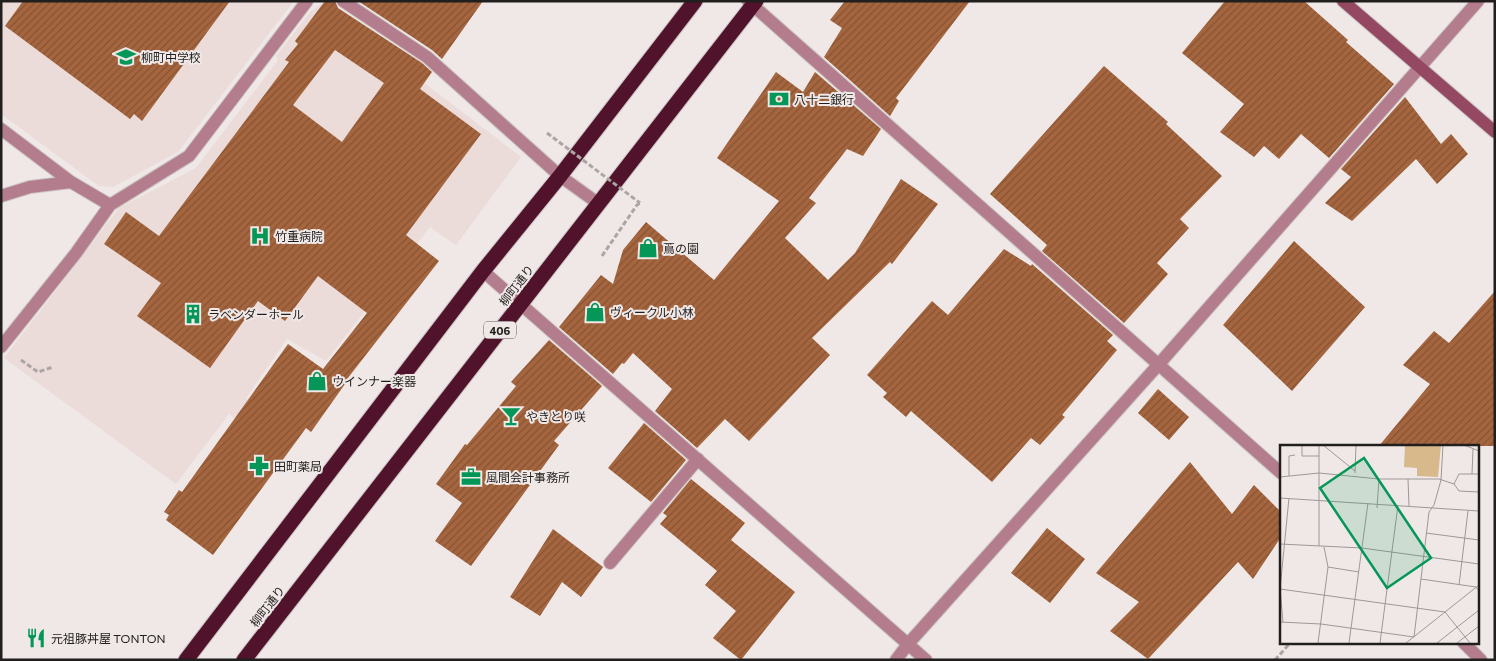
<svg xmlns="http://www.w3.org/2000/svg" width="1496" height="661" font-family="Commissioner,'Noto Sans JP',sans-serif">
  <defs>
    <pattern id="building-hatch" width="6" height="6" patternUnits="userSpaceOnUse" patternTransform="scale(1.25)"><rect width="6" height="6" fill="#a5663f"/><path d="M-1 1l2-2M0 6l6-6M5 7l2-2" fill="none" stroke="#865334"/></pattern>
  </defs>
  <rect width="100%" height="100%" fill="#efe8e7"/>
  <path fill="#ebdbd9" d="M 1,1 L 294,1 L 178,152 L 113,187 L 99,186 L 1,114 Z
    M 321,4 L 521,157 L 456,245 L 430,227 L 326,361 L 287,339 L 246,398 L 300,437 L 285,457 L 229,414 L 176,484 L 4,358 L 119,208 L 196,168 L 278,60 L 276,56 L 311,11 Z"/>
  <path fill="url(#building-hatch)" fill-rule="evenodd" d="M 23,1 L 230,1 L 142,121 L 134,114 L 130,119 L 5,26 Z
    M 325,1 L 335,1 L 338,8 L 422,63 L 432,72 L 420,89 L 481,134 L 406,235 L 439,261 L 344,383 L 345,384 L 311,432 L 306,428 L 213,555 L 166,520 L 169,515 L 164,512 L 179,490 L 182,492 L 288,344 L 323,369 L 367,313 L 318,276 L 285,321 L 258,301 L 210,368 L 137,316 L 161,283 L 104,244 L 126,212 L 159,236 L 289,62 L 285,60 L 298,44 L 295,41 ZM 335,50 L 384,83 L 342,142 L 293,105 Z
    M 358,1 L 483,1 L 442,59 L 432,50 Z
    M 845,1 L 970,1 L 896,98 L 899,101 L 890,116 L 824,57 L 842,28 L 830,20 Z
    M 1225,1 L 1304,1 L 1348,40 L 1346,42 L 1394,84 L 1329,158 L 1301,134 L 1279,159 L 1264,146 L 1254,157 L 1220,132 L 1244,104 L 1182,53 Z
    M 1104,66 L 1168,122 L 1166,124 L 1222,176 L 1180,219 L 1189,228 L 1157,263 L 1168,274 L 1124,323 L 1042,251 L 1047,245 L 990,194 Z
    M 776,72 L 803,92 L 815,72 L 881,129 L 863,156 L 847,149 L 809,198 L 816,203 L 785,238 L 828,280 L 855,253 L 901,179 L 938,204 L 892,264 L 890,262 L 812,338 L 830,355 L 749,441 L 725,419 L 697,448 L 655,411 L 672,389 L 633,353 L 624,364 L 622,363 L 613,374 L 559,327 L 601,275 L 613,284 L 623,250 L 646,222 L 714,280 L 779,201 L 717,158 Z
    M 1405,97 L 1441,144 L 1451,134 L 1468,154 L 1437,184 L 1416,159 L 1352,221 L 1325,203 L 1351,177 L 1341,169 Z
    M 1294,241 L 1365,307 L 1292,391 L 1223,325 Z
    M 1004,249 L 1031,266 L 1032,264 L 1113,335 L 1107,341 L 1117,350 L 1062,415 L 1065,417 L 1040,445 L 1031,438 L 992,482 L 911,411 L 906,417 L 883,397 L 887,393 L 867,375 L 932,301 L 948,315 Z
    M 1495,291 L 1495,446 L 1379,446 L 1430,384 L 1403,365 L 1434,331 L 1449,343 Z
    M 549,340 L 602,386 L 554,441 L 559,445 L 471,566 L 435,541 L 462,503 L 436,484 L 465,444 L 467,445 L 516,386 L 511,382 Z
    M 1158,389 L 1189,417 L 1169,440 L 1138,413 Z
    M 644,423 L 686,460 L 651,502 L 608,468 Z
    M 1190,462 L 1232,514 L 1254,485 L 1281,512 L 1281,537 L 1253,579 L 1238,562 L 1148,659 L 1110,631 L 1139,602 L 1096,573 Z
    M 691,479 L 745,523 L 731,540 L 795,592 L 741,660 L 713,638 L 736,611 L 705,585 L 717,571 L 660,524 L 667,516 L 663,513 Z
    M 1047,528 L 1085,559 L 1050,603 L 1011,573 Z
    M 553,529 L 603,567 L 581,597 L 562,582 L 540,616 L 510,597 Z"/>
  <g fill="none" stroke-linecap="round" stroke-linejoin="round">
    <defs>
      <path id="street" d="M 343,1 L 427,57 L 560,176 L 599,204
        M 748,1 L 1281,473
        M 1,129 L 71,182 L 110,205
        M 1,196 L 30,187 L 71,182
        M 483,271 L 926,660
        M 1,347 L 76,253 L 110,205 L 189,156 L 307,1
        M 610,563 L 698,459
        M 1463,642 L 1481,660
        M 896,660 L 908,644 L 1159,364 L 1478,1"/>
      <path id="secondary" d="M 1343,1 L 1495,132"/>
      <path id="highway" d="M 186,660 L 483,271 L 560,176 L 695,1
        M 244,660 L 756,1"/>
    </defs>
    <use href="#street" stroke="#cac4c3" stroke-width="14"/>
    <use href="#secondary" stroke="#cac4c3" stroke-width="14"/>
    <use href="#highway" stroke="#cac4c3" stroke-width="17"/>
    <path stroke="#aba5a4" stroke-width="3" stroke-dasharray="5 2.5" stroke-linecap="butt" d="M 602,256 L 637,205 L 640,203
      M 21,360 L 38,372 L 53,367
      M 1275,660 L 1291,642"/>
    <use href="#street" stroke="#b47d8d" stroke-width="12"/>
    <use href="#secondary" stroke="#954862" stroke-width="12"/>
    <use href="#highway" stroke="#51132c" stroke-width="15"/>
    <path stroke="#aba5a4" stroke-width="3" stroke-dasharray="5 2.5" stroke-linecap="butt" d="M 547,133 L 640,203"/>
  </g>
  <defs>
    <symbol id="school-bare" viewBox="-9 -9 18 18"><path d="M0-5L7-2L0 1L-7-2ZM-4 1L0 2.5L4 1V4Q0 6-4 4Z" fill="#059758" stroke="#efe8e7" stroke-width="2.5" paint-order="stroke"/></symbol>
    <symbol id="bank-bare" viewBox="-9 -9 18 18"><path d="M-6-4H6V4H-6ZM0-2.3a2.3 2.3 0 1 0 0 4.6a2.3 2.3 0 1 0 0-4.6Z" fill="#059758" stroke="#efe8e7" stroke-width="2.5" paint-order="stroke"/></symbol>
    <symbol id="hospital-bare" viewBox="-9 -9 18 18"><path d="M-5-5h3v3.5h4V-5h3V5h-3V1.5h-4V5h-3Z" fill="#059758" stroke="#efe8e7" stroke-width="2.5" paint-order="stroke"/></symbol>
    <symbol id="shop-bare" viewBox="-9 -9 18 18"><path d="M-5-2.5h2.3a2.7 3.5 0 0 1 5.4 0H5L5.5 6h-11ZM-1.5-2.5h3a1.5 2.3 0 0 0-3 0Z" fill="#059758" stroke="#efe8e7" stroke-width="2.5" paint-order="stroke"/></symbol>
    <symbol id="building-bare" viewBox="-9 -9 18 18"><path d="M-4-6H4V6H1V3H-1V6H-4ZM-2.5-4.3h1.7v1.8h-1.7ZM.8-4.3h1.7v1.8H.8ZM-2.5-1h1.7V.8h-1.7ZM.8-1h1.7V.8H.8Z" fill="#059758" stroke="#efe8e7" stroke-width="2.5" paint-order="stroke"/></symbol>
    <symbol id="bar-bare" viewBox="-9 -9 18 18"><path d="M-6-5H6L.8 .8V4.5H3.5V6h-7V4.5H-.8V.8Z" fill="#059758" stroke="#efe8e7" stroke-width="2.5" paint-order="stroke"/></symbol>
    <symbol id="pharmacy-bare" viewBox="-9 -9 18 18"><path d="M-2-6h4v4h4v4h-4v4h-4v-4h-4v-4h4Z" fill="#059758" stroke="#efe8e7" stroke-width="2.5" paint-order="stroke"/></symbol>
    <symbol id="office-bare" viewBox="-9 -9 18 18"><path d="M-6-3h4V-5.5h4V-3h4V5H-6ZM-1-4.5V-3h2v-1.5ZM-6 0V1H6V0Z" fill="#059758" stroke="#efe8e7" stroke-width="2.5" paint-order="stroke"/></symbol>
    <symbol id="restaurant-bare" viewBox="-9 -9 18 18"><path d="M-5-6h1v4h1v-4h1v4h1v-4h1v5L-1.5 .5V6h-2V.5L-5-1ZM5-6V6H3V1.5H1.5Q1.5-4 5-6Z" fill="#059758" stroke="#efe8e7" stroke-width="2.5" paint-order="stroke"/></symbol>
  </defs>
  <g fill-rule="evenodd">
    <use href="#school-bare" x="112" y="43" width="28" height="28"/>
    <use href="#bank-bare" x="765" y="85" width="28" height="28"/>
    <use href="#hospital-bare" x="246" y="222" width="28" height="28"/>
    <use href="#shop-bare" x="634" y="234" width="28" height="28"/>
    <use href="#shop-bare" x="581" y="298" width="28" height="28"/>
    <use href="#building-bare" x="179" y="300" width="28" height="28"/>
    <use href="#shop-bare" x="303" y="367" width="28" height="28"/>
    <use href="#bar-bare" x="497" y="402" width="28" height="28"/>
    <use href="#pharmacy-bare" x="245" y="452" width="28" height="28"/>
    <use href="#office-bare" x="457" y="463" width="28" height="28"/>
    <use href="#restaurant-bare" x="22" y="624" width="28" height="28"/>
  </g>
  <g text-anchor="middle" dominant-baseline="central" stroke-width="4" stroke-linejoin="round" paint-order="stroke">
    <rect fill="#efe8e7" stroke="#5f5b5a" stroke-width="1" x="484" y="321.5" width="32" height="17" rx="4"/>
    <g font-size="11" font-weight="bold" fill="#211f1e">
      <text x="500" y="330">406</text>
    </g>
    <g font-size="12" fill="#211f1e" stroke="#efe8e7" text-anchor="start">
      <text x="141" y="57">柳町中学校</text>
      <text x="794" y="99">八十二銀行</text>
      <text x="275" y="236">竹重病院</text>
      <text x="663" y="248">蔦の園</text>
      <text x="610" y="312">ヴィークル小林</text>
      <text x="208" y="314">ラベンダーホール</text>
      <text x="332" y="381">ウインナー楽器</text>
      <text x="526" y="416">やきとり咲</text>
      <text x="274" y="466">田町薬局</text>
      <text x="486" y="477">風間会計事務所</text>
      <text x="51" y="638">元祖豚丼屋 TONTON</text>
    </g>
    <g font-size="12" fill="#211f1e" stroke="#efe8e7">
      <text transform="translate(516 285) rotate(-52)">柳町通り</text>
      <text transform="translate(267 606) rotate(-52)">柳町通り</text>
    </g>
  </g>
  <g transform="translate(1280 445)">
    <rect width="199" height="199" fill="#efe8e7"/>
    <path d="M 125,0 L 161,0 L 158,32 L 137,31 L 137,23 L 124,22 Z" fill="#d7b98b"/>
    <path fill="none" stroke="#9d9897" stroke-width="1" d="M 22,0 L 22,11 L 39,11M 39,0 L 39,101M 43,0 L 75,26M 184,0 L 199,6M 75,28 L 76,0M 192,29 L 193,4M 9,31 L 9,11 L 15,10M 0,32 L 39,28 L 99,34 L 159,34 L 174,39 L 179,46 L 199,47M 128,34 L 129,61M 174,39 L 179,29 L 199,29M 0,53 L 199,66M 97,63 L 99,34M 146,88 L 199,95M 0,99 L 82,103 L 199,119M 48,122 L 79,127M 141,134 L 196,142 L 199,146M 179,140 L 188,66M 0,144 L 165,167 L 190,198M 0,177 L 41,179 L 134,192 L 149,67 L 154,60 L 161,35 L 163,0M 3,177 L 0,144 L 9,53M 38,198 L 48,122 L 44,102M 69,198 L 88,58M 100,198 L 118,60M 126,198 L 199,140M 157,198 L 199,165M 177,198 L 199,181"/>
    <path fill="#059758" fill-opacity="0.15" stroke="#059758" stroke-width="2.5" d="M 84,13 L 151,113 L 107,143 L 40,43 Z"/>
    <rect width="199" height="199" fill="none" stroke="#211f1e" stroke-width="2.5"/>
  </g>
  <rect width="1496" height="661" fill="none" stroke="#211f1e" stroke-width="5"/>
</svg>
